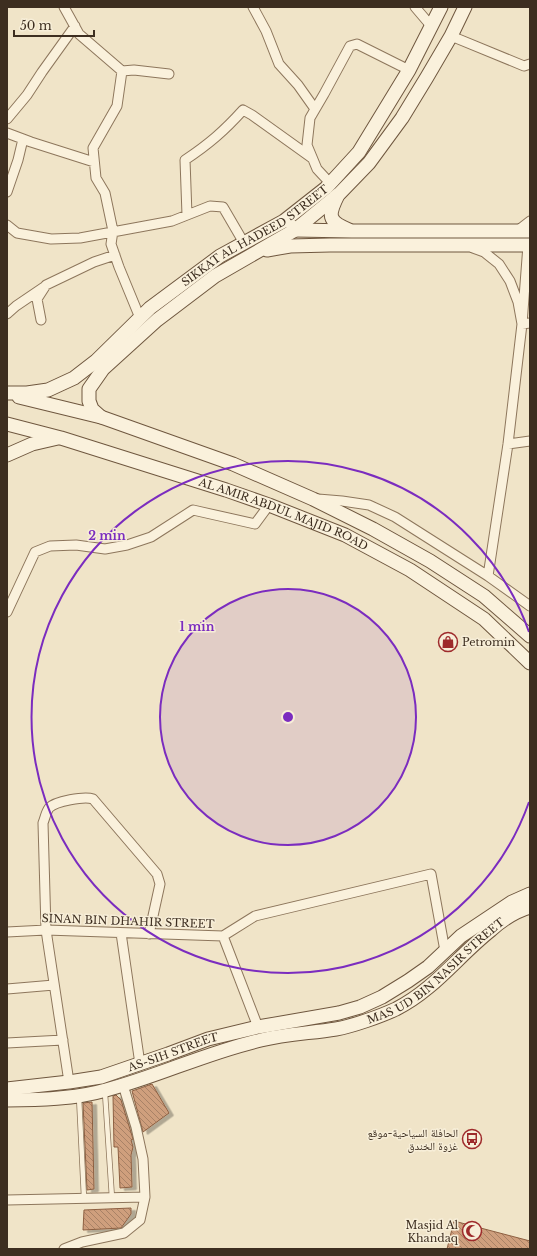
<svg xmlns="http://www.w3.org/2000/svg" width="537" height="1256" font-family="'Libre Baskerville','Noto Naskh Arabic',serif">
  <defs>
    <pattern id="building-back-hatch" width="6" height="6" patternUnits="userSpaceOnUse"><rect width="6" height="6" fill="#cf9f7d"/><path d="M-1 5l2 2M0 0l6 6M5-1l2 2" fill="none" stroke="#a98266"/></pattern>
    <filter id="shadow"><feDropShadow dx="4.5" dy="2.5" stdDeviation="0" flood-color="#0004"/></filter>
  </defs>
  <rect width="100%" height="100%" fill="#f0e4c8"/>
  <path fill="url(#building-back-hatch)" stroke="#8d5f41" filter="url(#shadow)" d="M 152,1084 L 169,1113 L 143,1132 L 132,1091 Z
    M 116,1095 L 121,1100 L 133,1139 L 131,1140 L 133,1147 L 131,1155 L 132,1187 L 120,1188 L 118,1147 L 114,1147 L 113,1096 Z
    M 92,1102 L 94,1189 L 87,1190 L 83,1103 Z
    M 131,1208 L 131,1214 L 121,1228 L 83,1230 L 84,1210 Z
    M 454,1221 L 530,1241 L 530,1249 L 447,1249 Z"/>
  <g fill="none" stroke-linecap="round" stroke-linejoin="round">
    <defs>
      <path id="service" d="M 105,1093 L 112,1198
        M 79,1097 L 84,1198"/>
      <path id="minor" d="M 64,7 L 79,34 L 122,71 L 117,106 L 93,148 L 96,178 L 105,193 L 113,231 L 111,244 L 119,267 L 140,318
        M 253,7 L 266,31 L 279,64 L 298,85 L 315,109
        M 415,7 L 432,27
        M 451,36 L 524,66 L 530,64
        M 122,71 L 134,70 L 169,74
        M 7,119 L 27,95 L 42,72 L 75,26
        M 7,133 L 31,142 L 94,162
        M 330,183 L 317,169 L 307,145 L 310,118 L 324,94 L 350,46 L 357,44 L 409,70
        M 7,192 L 18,160 L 23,139
        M 187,215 L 185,160 C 209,144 224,131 243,110 L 252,115 L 312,158
        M 7,225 L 17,233 L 51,239 L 80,238 L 172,221 L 210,206 L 223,207 L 244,243
        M 517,231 L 530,221
        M 528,245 L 522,324 L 530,323
        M 7,314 L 16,306 L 44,287
        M 41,320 L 37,299 L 46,285 L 94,262 L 115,255
        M 508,444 L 530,441
        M 318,499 L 342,501 L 369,505 L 395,517 L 488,576 L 508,444 L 522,324 L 518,302 L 510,281 L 499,264 L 484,252 L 473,248
        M 488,576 L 530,606
        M 7,612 L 35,552 L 50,546 L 76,545 L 105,549 L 127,545 L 151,537 L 193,510 L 255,524 L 269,505
        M 7,932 L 46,930 L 223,936 L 258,1027
        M 121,933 L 140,1064
        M 223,936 L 255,916 L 431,874 L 445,951
        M 7,989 L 54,985
        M 7,1043 L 63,1040
        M 69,1082 L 46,930 L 43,823 C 45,818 46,812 49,808 C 55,801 85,796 93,799 L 157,874 L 160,884 L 149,934
        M 7,1200 L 145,1197
        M 64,1249 L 82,1242 L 124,1233 L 140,1220 L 145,1197 L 143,1159 L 136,1127 L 123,1085"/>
      <g id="secondary">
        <path d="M 338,195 C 328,215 327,221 349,230"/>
        <path d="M 293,227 L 295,230 L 352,231 L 530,231"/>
        <path d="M 267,250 L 290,246 L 330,245 L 530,245"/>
        <path id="s1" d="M 7,393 L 27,393 L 48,390 L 74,378 L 96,361 L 150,308 L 220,256 L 284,221 L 326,188 L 359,152 L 409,70 L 441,7"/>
        <path d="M 19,397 L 101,417 L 233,464 L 313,499 L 373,529 L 430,561 L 484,596 L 530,636"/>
        <path d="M 101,417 L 92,409 L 89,401 L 89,389 L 103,369 L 157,320 L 215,276 L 295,230 L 340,193 L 369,163 L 402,118 L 427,77 L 451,36 L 465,7"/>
        <path id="s2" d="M 7,424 L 61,438 L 226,490 L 269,505 L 345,535 L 410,570 L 484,619 L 530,663"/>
        <path d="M 7,455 L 32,444 L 58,438"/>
        <path id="s3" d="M 7,1089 L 69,1082 L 101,1077 L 168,1054 L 208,1039 L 258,1027 L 339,1013 L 360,1007 L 382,997 L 408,981 L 428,967 L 461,936 L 512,902 L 530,894"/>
        <path id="s4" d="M 7,1100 C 39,1100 75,1099 106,1090 C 159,1076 208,1052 261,1040 C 286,1034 311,1033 336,1029 C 353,1026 381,1016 396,1009 C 434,990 459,955 491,930 C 502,920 516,911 530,907"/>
      </g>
    </defs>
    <use href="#service" stroke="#8d765c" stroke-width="6"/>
    <use href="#minor" stroke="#8d765c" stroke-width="11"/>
    <use href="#secondary" stroke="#6f573f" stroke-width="15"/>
    <use href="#service" stroke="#faf1dc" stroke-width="4.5"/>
    <use href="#minor" stroke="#faf1dc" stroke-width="9"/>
    <use href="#secondary" stroke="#faf1dc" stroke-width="13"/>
  </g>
  <circle cx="288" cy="717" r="128" fill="#7b2cbf" fill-opacity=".12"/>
  <g fill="none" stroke="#7b2cbf" stroke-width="2">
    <circle cx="288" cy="717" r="128"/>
    <path d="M529 802A256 256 0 1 1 529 632"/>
  </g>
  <defs>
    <symbol id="shop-ring" viewBox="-11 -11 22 22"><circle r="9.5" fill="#f7eed8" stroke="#9e2a2b" stroke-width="1.5"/><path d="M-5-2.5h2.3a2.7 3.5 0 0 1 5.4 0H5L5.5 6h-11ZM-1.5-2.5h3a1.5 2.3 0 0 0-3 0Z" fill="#9e2a2b"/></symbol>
    <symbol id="bus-ring" viewBox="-11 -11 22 22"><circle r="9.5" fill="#f7eed8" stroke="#9e2a2b" stroke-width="1.5"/><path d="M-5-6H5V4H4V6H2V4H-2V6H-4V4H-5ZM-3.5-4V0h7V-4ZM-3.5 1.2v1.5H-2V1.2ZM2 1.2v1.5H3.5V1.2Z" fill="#9e2a2b"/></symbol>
    <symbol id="mosque-ring" viewBox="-11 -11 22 22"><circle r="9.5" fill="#f7eed8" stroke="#9e2a2b" stroke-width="1.5"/><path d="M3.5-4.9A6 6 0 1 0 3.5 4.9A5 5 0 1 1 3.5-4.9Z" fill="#9e2a2b"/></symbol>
  </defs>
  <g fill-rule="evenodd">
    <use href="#shop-ring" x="437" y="631" width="22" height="22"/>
    <use href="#bus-ring" x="461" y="1128" width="22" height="22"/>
    <use href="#mosque-ring" x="461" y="1220" width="22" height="22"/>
  </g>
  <g text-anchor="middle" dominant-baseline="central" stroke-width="3" stroke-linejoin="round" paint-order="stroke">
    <g font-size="11" fill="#3d2e20" stroke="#f7eed8">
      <text stroke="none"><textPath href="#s1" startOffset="301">SIKKAT AL HADEED STREET</textPath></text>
      <text stroke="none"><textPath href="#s2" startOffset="291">AL AMIR ABDUL MAJID ROAD</textPath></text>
      <text transform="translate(128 921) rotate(2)">SINAN BIN DHAHIR STREET</text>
      <text stroke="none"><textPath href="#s4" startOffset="456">MAS UD BIN NASIR STREET</textPath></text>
      <text stroke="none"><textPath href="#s3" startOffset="171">AS-SIH STREET</textPath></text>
    </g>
    <g font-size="11" fill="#3d2e20" stroke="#f7eed8" text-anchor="end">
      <text x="462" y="642" text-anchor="start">Petromin</text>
      <text x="458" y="1133">الحافلة السياحية-موقع<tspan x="458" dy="13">غزوة الخندق</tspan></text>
      <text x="458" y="1225">Masjid Al<tspan x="458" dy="13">Khandaq</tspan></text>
    </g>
  </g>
  <circle cx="288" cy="717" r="6" fill="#7b2cbf" stroke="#f7eed8" stroke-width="2"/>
  <g font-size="12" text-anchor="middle" font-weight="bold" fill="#7b2cbf" stroke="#f7eed8" stroke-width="3" stroke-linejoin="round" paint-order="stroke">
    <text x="107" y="540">2 min</text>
    <text x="197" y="631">1 min</text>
  </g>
  <rect width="537" height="1256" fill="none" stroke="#3d2e20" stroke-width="16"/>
  <path d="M14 30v6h80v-6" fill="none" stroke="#3d2e20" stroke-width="2"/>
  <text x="20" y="30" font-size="12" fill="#3d2e20" stroke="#f7eed8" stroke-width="3" paint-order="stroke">50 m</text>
</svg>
